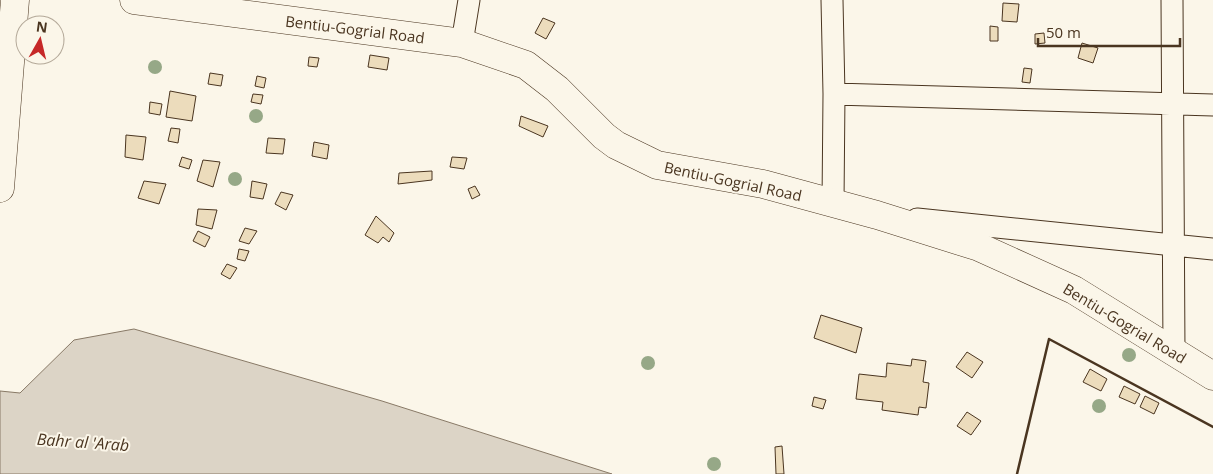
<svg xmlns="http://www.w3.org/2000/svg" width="1213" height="474" font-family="'Open Sans',sans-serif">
  <rect width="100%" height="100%" fill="#fbf6e9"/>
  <path fill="#dcd4c6" stroke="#887966" d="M 134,329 L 382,401 L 612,474 L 0,474 L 0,391 L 20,393 L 74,340 Z"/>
  <path fill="#ecdcbc" stroke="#4a3520" d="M 1003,3 L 1019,4 L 1017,22 L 1002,21 Z
    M 543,18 L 555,23 L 546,39 L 535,33 Z
    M 990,26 L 998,27 L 998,41 L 990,41 Z
    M 1044,33 L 1045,43 L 1035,44 L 1035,34 Z
    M 1082,43 L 1098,48 L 1093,63 L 1078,58 Z
    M 370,55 L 389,58 L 387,70 L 368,67 Z
    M 309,57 L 319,58 L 317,67 L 308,66 Z
    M 1024,68 L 1032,69 L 1030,83 L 1022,82 Z
    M 210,73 L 223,75 L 221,86 L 208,84 Z
    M 257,76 L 266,78 L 264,88 L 255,86 Z
    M 170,91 L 196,96 L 192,121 L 166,117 Z
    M 253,94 L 263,95 L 261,104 L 251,102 Z
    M 150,102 L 162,104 L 160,115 L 149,113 Z
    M 521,116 L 548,126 L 543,137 L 519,126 Z
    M 171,128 L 180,129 L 178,143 L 168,141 Z
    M 126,135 L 146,137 L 143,160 L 125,157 Z
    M 268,138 L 285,139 L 283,154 L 266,153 Z
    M 314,142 L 329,145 L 327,159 L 312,156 Z
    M 182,157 L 192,160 L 189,169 L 179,166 Z
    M 452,157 L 467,158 L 464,169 L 450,167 Z
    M 203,160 L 220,162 L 213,187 L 197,181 Z
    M 432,171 L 432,180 L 398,184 L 399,173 Z
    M 144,181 L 166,184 L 159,204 L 138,198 Z
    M 252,181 L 267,184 L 263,199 L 250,197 Z
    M 475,186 L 480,195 L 472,199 L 468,189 Z
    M 281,192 L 293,195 L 286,210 L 275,204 Z
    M 198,209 L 217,210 L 212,229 L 196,225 Z
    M 376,216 L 394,233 L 389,242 L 383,237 L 378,243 L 365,235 Z
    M 245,228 L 257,231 L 249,244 L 239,241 Z
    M 198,231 L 210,237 L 205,247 L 193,241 Z
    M 239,249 L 249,251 L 245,261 L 237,259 Z
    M 227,264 L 237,268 L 230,279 L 221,274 Z
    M 821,315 L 862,328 L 856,353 L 814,338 Z
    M 967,352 L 983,362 L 972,378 L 956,367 Z
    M 912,359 L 926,361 L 923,382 L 929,383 L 926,408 L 919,407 L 918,415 L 882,410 L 883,402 L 856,399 L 859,374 L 886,377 L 887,363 L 911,366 Z
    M 1090,369 L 1107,379 L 1101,391 L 1083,382 Z
    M 1124,386 L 1140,394 L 1135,404 L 1119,397 Z
    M 1145,396 L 1159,403 L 1154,414 L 1140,407 Z
    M 814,397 L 826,400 L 823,409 L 812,406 Z
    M 967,412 L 981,421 L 971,435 L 957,426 Z
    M 782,446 L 784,474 L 776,474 L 775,447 Z"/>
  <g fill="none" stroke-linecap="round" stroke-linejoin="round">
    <defs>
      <path id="minor" d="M 832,0 L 834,94 L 1213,105
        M 1172,0 L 1174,352
        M 462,43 L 469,0
        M 833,203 L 834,94
        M 917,219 L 1213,249"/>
      <path id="major" d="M 134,0 L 462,43 L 526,65 L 557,89 L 604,136 L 616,145 L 657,165 L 763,184 L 877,215 L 979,247 L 1074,290 L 1213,376
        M 0,188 L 15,0"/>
    </defs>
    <use href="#minor" stroke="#4a3520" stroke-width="23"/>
    <use href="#major" stroke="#4a3520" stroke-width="29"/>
    <use href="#minor" stroke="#fbf6e9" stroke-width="21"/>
    <use href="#major" stroke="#fbf6e9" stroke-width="28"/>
    <path stroke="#4a3520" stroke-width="2.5" d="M 1017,474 L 1049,339 L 1213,427"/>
  </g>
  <g fill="#96a887">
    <circle cx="155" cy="67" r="7"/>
    <circle cx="256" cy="116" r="7"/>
    <circle cx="235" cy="179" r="7"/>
    <circle cx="1129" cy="355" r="7"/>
    <circle cx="648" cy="363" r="7"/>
    <circle cx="1099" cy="406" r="7"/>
    <circle cx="714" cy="464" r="7"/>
  </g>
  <g text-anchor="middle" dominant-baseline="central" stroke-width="4" stroke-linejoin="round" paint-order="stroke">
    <g font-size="15" fill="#4a3520" stroke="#fbf6e9">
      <text transform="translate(355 29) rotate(7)">Bentiu-Gogrial Road</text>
      <text transform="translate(733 181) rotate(12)">Bentiu-Gogrial Road</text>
      <text transform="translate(1125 323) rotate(31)">Bentiu-Gogrial Road</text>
    </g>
    <g font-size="16" font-style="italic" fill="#4a3520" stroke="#fbf6e9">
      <text transform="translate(83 442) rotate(4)">Bahr al 'Arab</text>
    </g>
  </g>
  <g transform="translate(40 40) rotate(8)"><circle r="24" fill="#fbf6e9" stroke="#b4a999"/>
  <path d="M0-4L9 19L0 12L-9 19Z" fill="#c62828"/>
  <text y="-8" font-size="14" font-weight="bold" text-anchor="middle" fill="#4a3520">N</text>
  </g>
  <path d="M1038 38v8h142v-8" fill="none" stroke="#4a3520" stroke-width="2.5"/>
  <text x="1046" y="38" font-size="15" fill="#4a3520" stroke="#fbf6e9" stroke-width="4" paint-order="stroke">50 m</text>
</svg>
